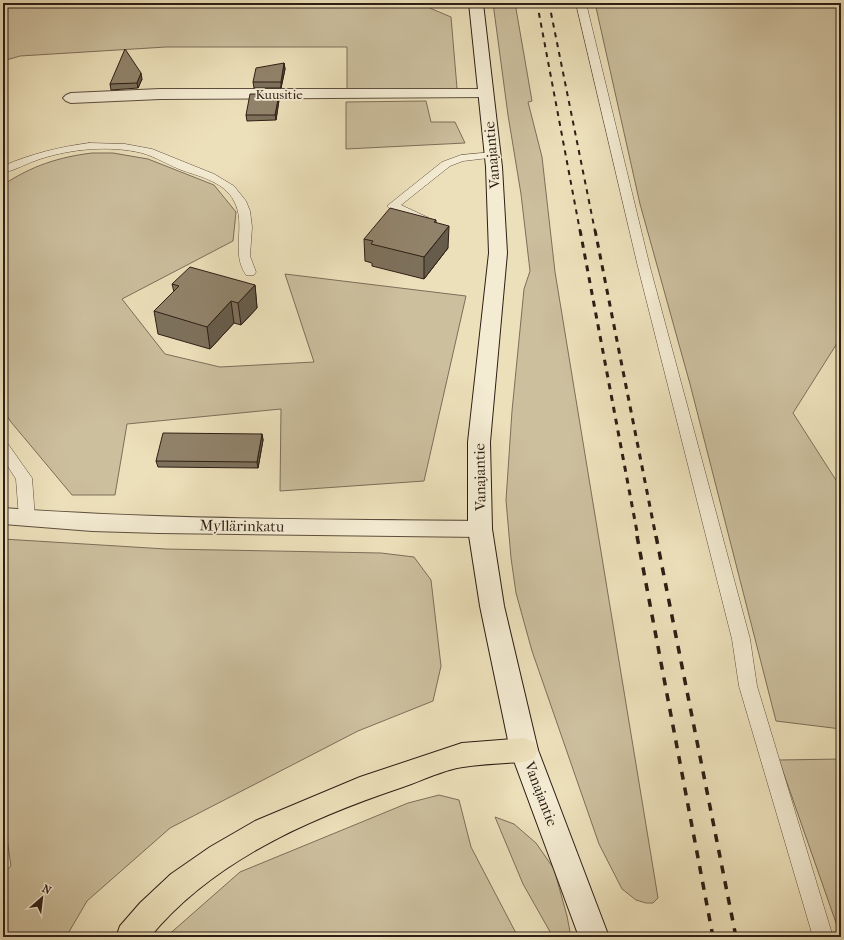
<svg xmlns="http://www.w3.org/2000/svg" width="844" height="940" font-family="'IM FELL French Canon',serif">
  <rect width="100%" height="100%" fill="#ece0ba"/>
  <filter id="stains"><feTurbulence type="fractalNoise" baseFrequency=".005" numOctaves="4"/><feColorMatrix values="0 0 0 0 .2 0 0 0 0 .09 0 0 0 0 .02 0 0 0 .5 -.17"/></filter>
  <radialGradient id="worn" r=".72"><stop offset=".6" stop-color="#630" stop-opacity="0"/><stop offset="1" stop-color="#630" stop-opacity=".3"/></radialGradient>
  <path fill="#ccbf9e" stroke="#7d6e5a" d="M 3,3 L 418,3 L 451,17 L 457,88 L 451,90 L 347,89 L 347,47 L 166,47 L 20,56 L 3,61 Z
    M 493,3 L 515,3 L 532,101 L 528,102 L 542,157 L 555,272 L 658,898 L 653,903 L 646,903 L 636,900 L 622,889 L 599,844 L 532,651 L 516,593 L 511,558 L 506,500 L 512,411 L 524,289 L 530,271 L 521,194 L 508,115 Z
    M 595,3 L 841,3 L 841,337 L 793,413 L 841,488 L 841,729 L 776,721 L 690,384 L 640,204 Z
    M 426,101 L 431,122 L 455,122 L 465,143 L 346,149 L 346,102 Z
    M 92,153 L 113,153 L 148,159 L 214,185 L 236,212 L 233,241 L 122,299 L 165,354 L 220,367 L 314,362 L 285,274 L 466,296 L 424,481 L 280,491 L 281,409 L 127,424 L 115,495 L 72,495 L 11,422 L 3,410 L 3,185 C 31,166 59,157 92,153 Z
    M 3,539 L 166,549 L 381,553 L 414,557 L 431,580 L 441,666 L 433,701 L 358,731 L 170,828 L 87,901 L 66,937 L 3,937 L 3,873 L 11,866 L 3,812 Z
    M 841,759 L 841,937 L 779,760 Z
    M 439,795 L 459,800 L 471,847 L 518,937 L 166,937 L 240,872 L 408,803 Z
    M 495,817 L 514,824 L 536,843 L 554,869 L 567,916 L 571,937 L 553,937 L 523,884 Z"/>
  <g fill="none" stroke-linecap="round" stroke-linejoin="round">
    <defs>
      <path id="lane" d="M 576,3 L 586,3 L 650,267 L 750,639 L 757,686 L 833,937 L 813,937 L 739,686 L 732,639 L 638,267 Z
        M 89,143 L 125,144 L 152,149 L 214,174 L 234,186 L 246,201 L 250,211 L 252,227 L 250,256 L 256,272 L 254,275 L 246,275 C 230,252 247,225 234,201 C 225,183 202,177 184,171 C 170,166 156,157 142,153 C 109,145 71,149 40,159 C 27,163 16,170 3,173 L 3,166 C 31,154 59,147 89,143 Z
        M 493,152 L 497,153 L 499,155 L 497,157 L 463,161 L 450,166 L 401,205 L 429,218 L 431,221 L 429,224 L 421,224 L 389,208 L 387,206 L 442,162 L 461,155 Z
        M 3,443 L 8,444 L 32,478 L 35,518 L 33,522 L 27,524 L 21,522 L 19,518 L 16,479 L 3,459 Z"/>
      <path id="street" d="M 160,89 L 486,89 L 491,90 L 493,93 L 491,96 L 486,97 L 160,99 L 71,103 L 66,101 L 63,98 L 66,95 L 71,93 Z
        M 3,508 C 162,520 321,519 480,521 L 488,523 L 492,529 L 488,535 L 480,537 L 159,533 L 92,531 L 3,524 Z"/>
      <path id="secondary" d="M 469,3 L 483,3 L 502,167 L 507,253 L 490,442 L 492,529 L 504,606 L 538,750 L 609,937 L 579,937 L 510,750 L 480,606 L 468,529 L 468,442 L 489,253 L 486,167 Z"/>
      <path id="highway" d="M 524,738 L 534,742 L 538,750 L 534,758 L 524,762 C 504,763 483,764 463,767 C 445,769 421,781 403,787 C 311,818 213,860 150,937 L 116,937 L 120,926 L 140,903 L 171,874 L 210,847 L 255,821 L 360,777 L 462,743 Z"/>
    </defs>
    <use href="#lane" stroke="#5e4e3e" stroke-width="1"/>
    <use href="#street" stroke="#5e4e3e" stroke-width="2"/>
    <use href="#secondary" stroke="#2e1e15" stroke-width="2"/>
    <use href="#highway" stroke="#2e1e15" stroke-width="2"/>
    <use href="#lane" fill="#f3ebd2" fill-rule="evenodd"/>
    <use href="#street" fill="#f3ebd2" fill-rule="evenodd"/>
    <use href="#secondary" fill="#f3ebd2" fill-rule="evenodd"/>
    <use href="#highway" fill="#ece0ba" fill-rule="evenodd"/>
    <path stroke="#2e1e15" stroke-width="2" stroke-dasharray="5 5" stroke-linecap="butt" d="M 537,3 L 580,231
      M 549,3 L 595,231"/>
    <path stroke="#2e1e15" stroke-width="3" stroke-dasharray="6 6" stroke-linecap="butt" d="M 580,230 L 638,537
      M 595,230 L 656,537"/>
    <path stroke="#2e1e15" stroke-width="3.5" stroke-dasharray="8 8" stroke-linecap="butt" d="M 637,536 L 713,937
      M 656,536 L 736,937"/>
  </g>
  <path fill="#7d715c" stroke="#2e1e15" d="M 284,63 L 285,69 L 281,88 L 254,88 L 253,82 Z
    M 142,79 L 138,88 L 111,90 L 110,84 Z
    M 279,94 L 279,100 L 276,120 L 247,121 L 246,115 Z
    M 436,220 L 436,223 L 448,248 L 424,279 L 372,266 L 372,263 L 365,261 L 364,239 Z
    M 172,284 L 255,285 L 257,308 L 241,325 L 234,323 L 210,349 L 158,334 L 154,311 L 174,292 Z
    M 262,434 L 263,440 L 258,468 L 158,467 L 156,461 Z"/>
  <path fill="#665c4b" stroke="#2e1e15" d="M 284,63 L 285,69 L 281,88 L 281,82 Z
    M 141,73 L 142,79 L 138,88 L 137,83 Z
    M 279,94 L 279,100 L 276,120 L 275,115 Z
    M 449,226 L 448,248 L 424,279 L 424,257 Z
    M 255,285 L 257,308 L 241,325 L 238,303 Z
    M 231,301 L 234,323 L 210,349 L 207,327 Z
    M 262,434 L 263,440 L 258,468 L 257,462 Z"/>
  <path fill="#91836b" stroke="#2e1e15" d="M 125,49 L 141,73 L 137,83 L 110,84 Z
    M 284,63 L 281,82 L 253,82 L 256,68 Z
    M 250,94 L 279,94 L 275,115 L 246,115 Z
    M 390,208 L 436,220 L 434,222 L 449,226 L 424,257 L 371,244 L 373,241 L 364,239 Z
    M 190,267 L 255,285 L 238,303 L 231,301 L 207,327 L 154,311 L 179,286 L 172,284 Z
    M 163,433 L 262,434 L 257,462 L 156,461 Z"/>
  <g text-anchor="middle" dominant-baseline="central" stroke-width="3.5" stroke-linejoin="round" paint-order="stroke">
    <g font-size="13" fill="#2e1e15" stroke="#f3ebd2">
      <text x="279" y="94">Kuusitie</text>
    </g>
    <g font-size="15" fill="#2e1e15" stroke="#f3ebd2">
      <text transform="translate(492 155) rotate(-95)">Vanajantie</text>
      <text transform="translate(480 477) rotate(-91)">Vanajantie</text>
      <text transform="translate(242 526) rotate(1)">Myllärinkatu</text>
      <text transform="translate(541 794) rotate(69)">Vanajantie</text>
    </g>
  </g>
  <rect width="844" height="940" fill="none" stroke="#ece0ba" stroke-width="16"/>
  <rect x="4" y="4" width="836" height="932" fill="none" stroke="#2e1e15" stroke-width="2"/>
  <rect x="8" y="8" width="828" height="924" fill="none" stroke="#2e1e15"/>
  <g transform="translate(42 898) rotate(28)" stroke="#f3ebd2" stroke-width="3" paint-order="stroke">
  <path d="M0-3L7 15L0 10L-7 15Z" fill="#2e1e15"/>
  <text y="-6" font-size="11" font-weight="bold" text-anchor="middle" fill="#2e1e15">N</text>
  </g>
  <rect width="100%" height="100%" filter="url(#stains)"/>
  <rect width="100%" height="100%" fill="url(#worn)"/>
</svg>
